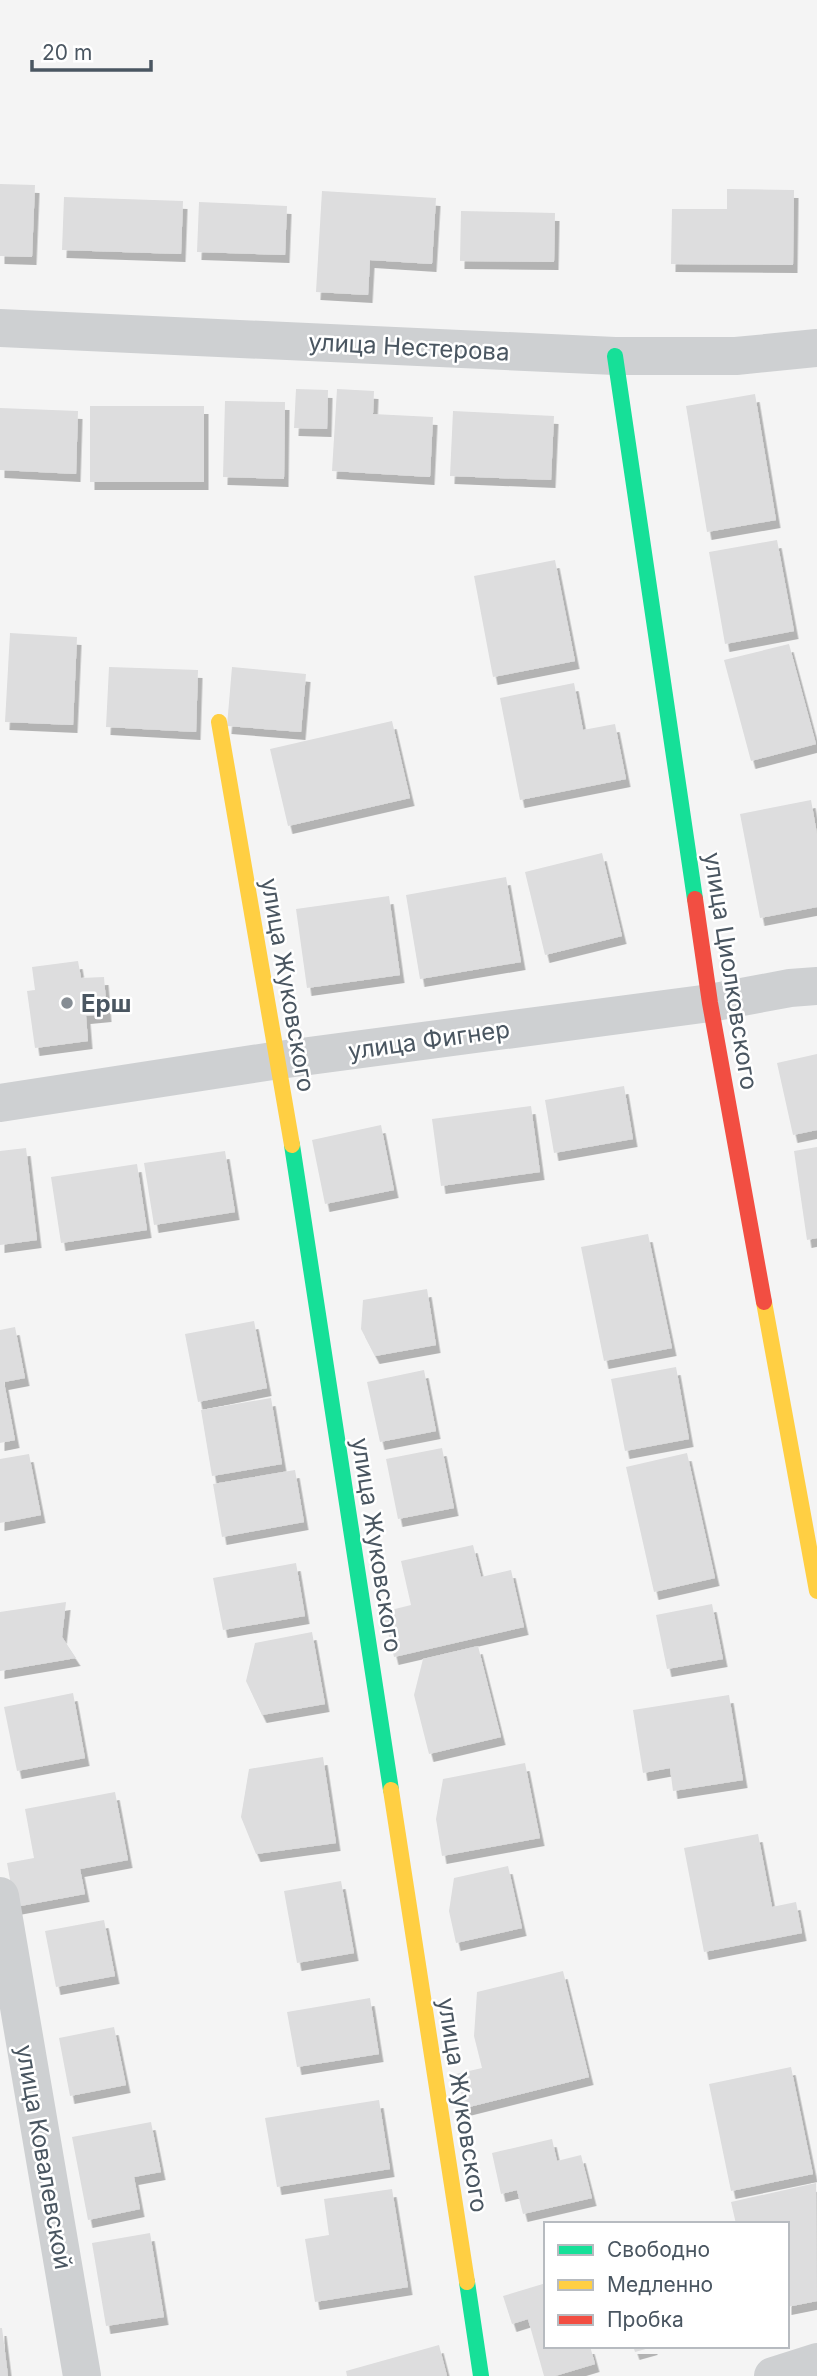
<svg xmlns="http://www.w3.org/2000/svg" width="817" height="2376" font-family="Inter,sans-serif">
  <defs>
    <filter id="shadow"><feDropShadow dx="4.5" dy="8" stdDeviation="0" flood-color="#0004"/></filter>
  </defs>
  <rect width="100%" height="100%" fill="#f4f4f4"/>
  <path fill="#ddddde" filter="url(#shadow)" d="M 0,184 L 35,185 L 32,257 L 0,256 Z
    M 727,189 L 794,190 L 793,265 L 671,264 L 672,209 L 727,209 Z
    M 322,191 L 436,198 L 432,264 L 370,260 L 368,295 L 316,292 Z
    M 64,197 L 183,201 L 181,254 L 62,250 Z
    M 199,202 L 287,206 L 285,255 L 197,252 Z
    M 461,211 L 555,213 L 554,262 L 460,261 Z
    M 296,389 L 328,390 L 327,429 L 294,428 Z
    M 337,389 L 374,391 L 373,414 L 433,417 L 430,477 L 332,471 Z
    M 755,394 L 776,520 L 707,532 L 686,406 Z
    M 225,401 L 285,402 L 284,479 L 223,477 Z
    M 90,406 L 204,406 L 204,482 L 90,482 Z
    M 0,408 L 78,411 L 76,474 L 0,470 Z
    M 453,411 L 554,416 L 551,480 L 450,476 Z
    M 777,540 L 794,631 L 725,644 L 709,552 Z
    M 555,560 L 575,661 L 493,677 L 474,576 Z
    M 10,633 L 77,637 L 73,725 L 5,722 Z
    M 789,644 L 816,744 L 751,761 L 724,660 Z
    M 109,667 L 198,670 L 196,732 L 106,727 Z
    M 232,667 L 306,674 L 301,732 L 227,726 Z
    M 574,683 L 583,730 L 615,724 L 626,779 L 520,800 L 500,698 Z
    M 392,721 L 410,798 L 288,826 L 270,749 Z
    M 811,800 L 817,834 L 817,907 L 760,918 L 740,814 Z
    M 602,853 L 622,936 L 545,955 L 525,872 Z
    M 506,877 L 521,962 L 420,979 L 406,895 Z
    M 389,896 L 400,975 L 307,988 L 296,909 Z
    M 78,961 L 81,978 L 104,977 L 107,1014 L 86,1016 L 88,1041 L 35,1048 L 27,991 L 35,990 L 32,967 Z
    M 817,1054 L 817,1130 L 793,1135 L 777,1063 Z
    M 624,1086 L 633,1139 L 554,1153 L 545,1100 Z
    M 531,1106 L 540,1172 L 441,1186 L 432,1119 Z
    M 381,1125 L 394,1190 L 325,1204 L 312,1140 Z
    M 817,1147 L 817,1238 L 807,1240 L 794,1151 Z
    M 26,1148 L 37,1240 L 0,1245 L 0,1151 Z
    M 225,1151 L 235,1212 L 154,1225 L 144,1163 Z
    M 137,1164 L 147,1230 L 61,1243 L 51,1177 Z
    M 648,1234 L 672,1348 L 604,1361 L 581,1247 Z
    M 427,1289 L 436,1345 L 375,1356 L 361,1329 L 363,1300 Z
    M 254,1321 L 267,1388 L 198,1402 L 185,1334 Z
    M 15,1327 L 25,1378 L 4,1382 L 15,1440 L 0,1443 L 0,1330 Z
    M 676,1367 L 689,1439 L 625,1451 L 611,1379 Z
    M 424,1370 L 436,1431 L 380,1442 L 367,1382 Z
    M 271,1398 L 282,1464 L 212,1476 L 201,1410 Z
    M 442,1448 L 454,1508 L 398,1519 L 386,1459 Z
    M 687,1453 L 715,1578 L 654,1592 L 626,1467 Z
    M 29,1454 L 41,1515 L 0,1523 L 0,1459 Z
    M 295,1470 L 304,1522 L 222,1537 L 213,1484 Z
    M 473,1545 L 481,1577 L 511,1570 L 524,1627 L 394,1657 L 383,1612 L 411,1605 L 401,1561 Z
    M 296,1563 L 305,1616 L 223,1630 L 213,1578 Z
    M 66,1602 L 62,1637 L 76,1658 L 0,1671 L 0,1612 Z
    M 712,1604 L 723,1659 L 667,1669 L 656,1615 Z
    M 312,1632 L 325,1704 L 262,1715 L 246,1681 L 255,1643 Z
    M 478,1646 L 501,1737 L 429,1754 L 414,1695 L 423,1659 Z
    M 73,1693 L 85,1758 L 17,1771 L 4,1707 Z
    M 729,1695 L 743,1780 L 673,1791 L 670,1768 L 643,1773 L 633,1710 Z
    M 323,1757 L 336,1843 L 256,1854 L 241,1817 L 249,1769 Z
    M 525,1763 L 540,1838 L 442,1856 L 436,1819 L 443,1779 Z
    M 115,1792 L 128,1860 L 80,1869 L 85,1894 L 15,1907 L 7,1863 L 34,1858 L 25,1809 Z
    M 758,1834 L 772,1907 L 796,1902 L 802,1933 L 704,1952 L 684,1848 Z
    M 508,1866 L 522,1928 L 456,1943 L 449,1911 L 454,1878 Z
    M 341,1881 L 354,1953 L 297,1963 L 284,1891 Z
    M 104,1920 L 115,1976 L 56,1987 L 45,1931 Z
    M 563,1971 L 589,2077 L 465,2108 L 456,2074 L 482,2068 L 474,2036 L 477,1992 Z
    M 370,1998 L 379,2054 L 297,2067 L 287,2012 Z
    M 114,2027 L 126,2085 L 70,2096 L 59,2038 Z
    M 791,2067 L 813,2174 L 731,2191 L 709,2084 Z
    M 379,2100 L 390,2169 L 277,2187 L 265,2118 Z
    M 151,2122 L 161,2172 L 134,2177 L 140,2209 L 88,2220 L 72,2137 Z
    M 552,2139 L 557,2161 L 581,2155 L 592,2198 L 523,2214 L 517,2190 L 501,2194 L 492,2153 Z
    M 816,2183 L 817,2301 L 787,2307 L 787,2224 L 736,2224 L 731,2202 Z
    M 392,2189 L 408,2287 L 315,2302 L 305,2239 L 329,2235 L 324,2199 Z
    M 150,2233 L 164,2317 L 106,2326 L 92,2243 Z
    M 546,2283 L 546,2346 L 590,2346 L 595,2364 L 555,2376 L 544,2376 L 528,2319 L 512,2324 L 503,2296 Z
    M 0,2328 L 2,2328 L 8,2376 L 0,2376 Z
    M 439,2345 L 447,2376 L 347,2376 L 346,2371 Z
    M 633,2346 L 653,2346 L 653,2347 L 635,2352 Z"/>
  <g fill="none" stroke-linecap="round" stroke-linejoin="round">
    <path stroke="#ced0d2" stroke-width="38" d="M 0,328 L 615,356 L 736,356 L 817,348
      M 0,1103 L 279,1060 L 710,1003 L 790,988 L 817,986
      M 0,1896 L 82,2376
      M 773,2376 L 817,2362"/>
    <path stroke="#16e098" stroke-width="16" d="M 615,356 L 695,899
      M 292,1145 L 391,1790
      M 467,2282 L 481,2376"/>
    <path stroke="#ffcf43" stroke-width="16" d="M 219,722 L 292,1145
      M 764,1302 L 817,1591
      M 391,1790 L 467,2282"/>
    <path stroke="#f24e42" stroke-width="16" d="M 695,899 L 710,1003 L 764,1302"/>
  </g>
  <circle fill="#868d94" stroke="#fff" stroke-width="2.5" cx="67" cy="1003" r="7"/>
  <g text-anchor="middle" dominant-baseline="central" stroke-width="5" stroke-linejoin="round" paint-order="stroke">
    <g font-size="24" fill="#4a5661" stroke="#fff">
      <text transform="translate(409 347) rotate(3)">улица Нестерова</text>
      <text transform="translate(731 971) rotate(81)">улица Циолковского</text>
      <text transform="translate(288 985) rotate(80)">улица Жуковского</text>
      <text transform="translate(429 1040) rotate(-8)">улица Фигнер</text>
      <text transform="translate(377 1545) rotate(81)">улица Жуковского</text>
      <text transform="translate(463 2105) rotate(81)">улица Жуковского</text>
      <text transform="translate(44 2157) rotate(80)">улица Ковалевской</text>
    </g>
    <g font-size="24" font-weight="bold" fill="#4a5661" stroke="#fff" text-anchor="start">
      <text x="81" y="1003">Ерш</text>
    </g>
  </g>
  <rect x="544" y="2222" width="245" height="126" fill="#ffffff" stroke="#b7bbc0" stroke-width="2"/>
  <rect x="558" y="2245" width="35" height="10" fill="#16e098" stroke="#b7bbc0" stroke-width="2"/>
  <text x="607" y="2257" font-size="21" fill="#4a5661">Свободно</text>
  <rect x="558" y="2280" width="35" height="10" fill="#ffcf43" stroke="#b7bbc0" stroke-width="2"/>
  <text x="607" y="2292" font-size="21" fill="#4a5661">Медленно</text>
  <rect x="558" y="2315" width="35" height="10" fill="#f24e42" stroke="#b7bbc0" stroke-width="2"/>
  <text x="607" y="2327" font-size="21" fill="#4a5661">Пробка</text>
  <path d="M32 60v10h119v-10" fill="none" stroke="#4a5661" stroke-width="3.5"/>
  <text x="42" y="60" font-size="21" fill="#4a5661" stroke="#ffffff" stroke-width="5" paint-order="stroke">20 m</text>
</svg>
